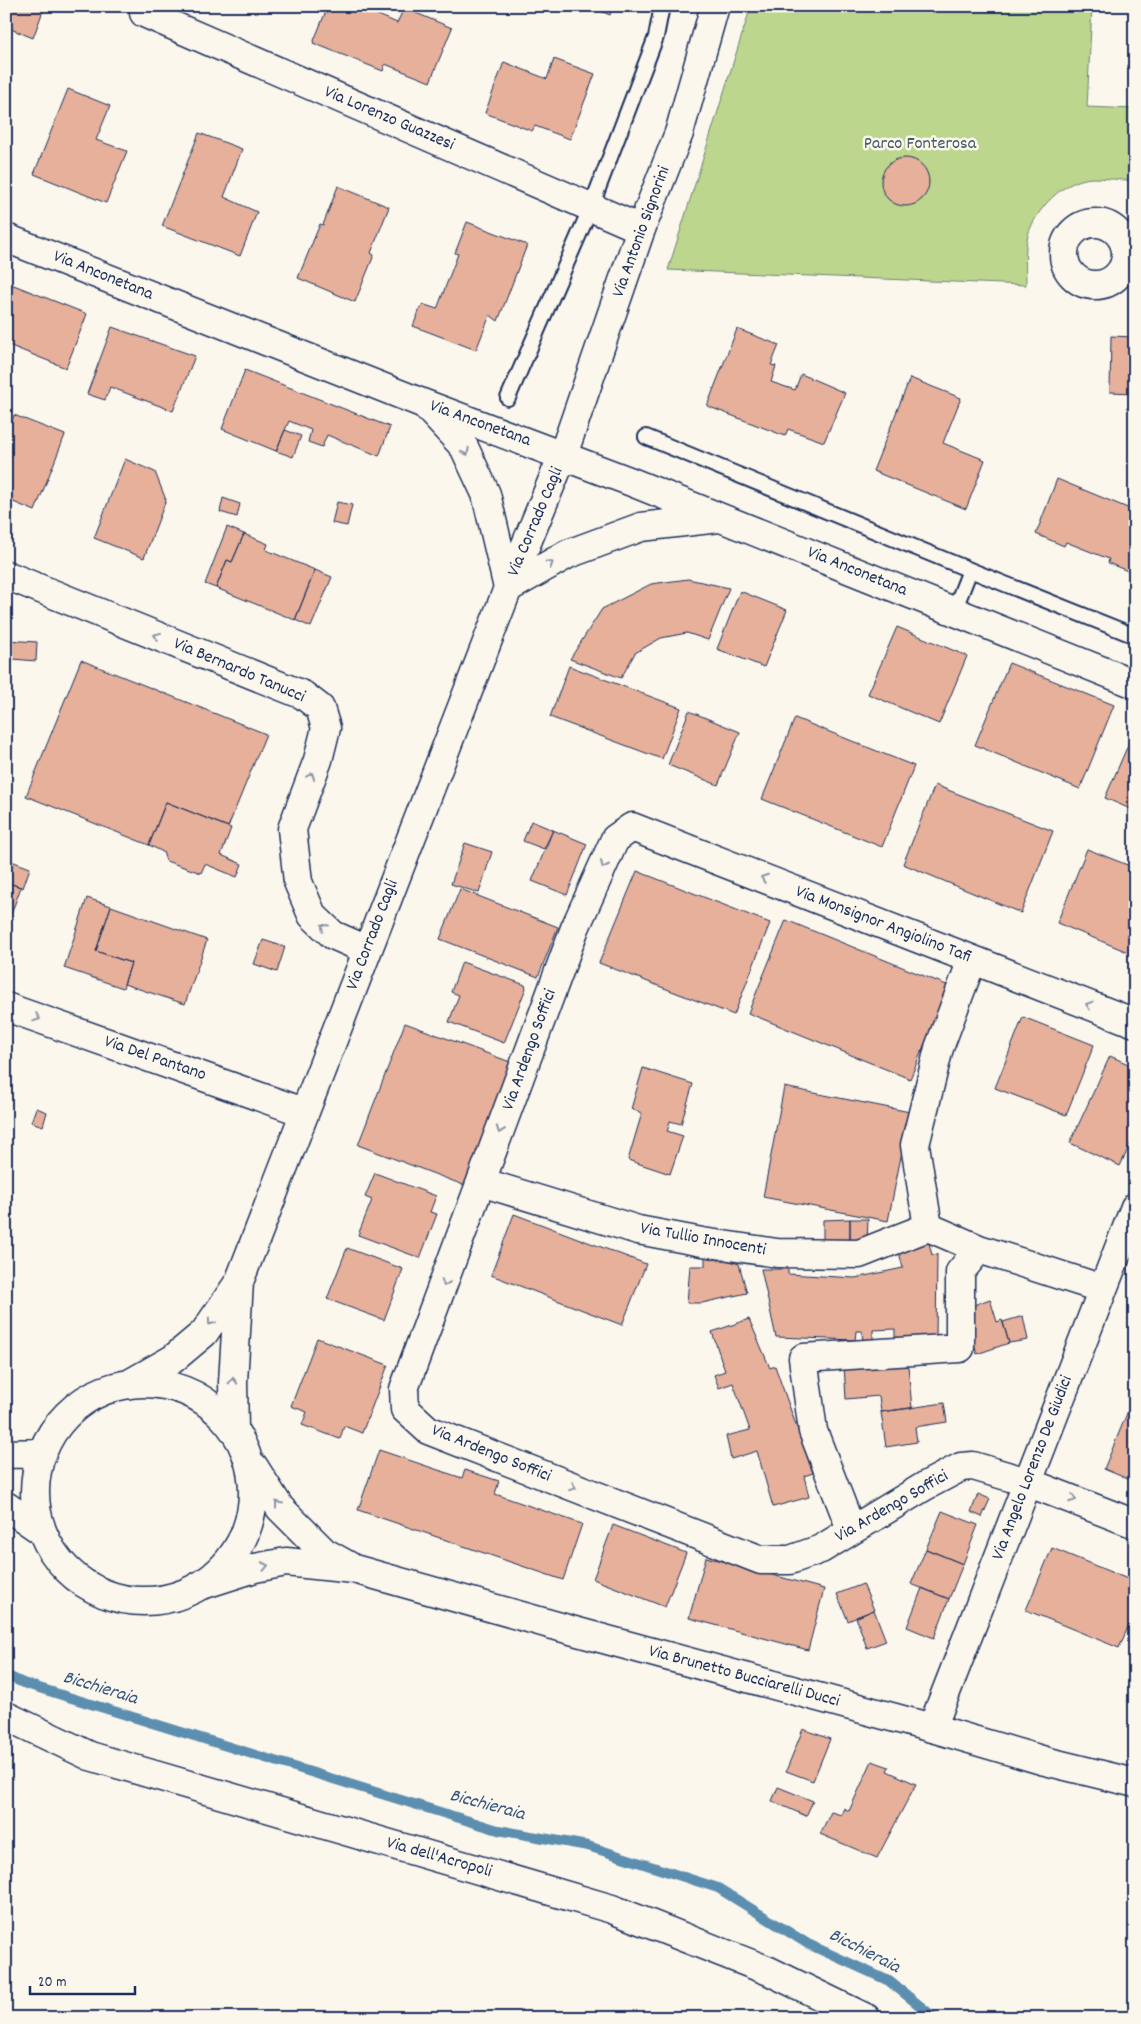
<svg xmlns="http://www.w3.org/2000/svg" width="1141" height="2024" font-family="Dekko,sans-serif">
  <rect width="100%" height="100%" fill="#fbf7ec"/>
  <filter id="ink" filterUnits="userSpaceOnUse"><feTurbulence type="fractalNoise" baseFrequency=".02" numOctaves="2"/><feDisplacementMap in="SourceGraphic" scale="10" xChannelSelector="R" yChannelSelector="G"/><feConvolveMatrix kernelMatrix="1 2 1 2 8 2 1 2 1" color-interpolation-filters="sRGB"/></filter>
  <g filter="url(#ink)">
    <path fill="#bcd68d" stroke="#6c8276" d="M 751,6 L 1092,6 L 1087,107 L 1135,109 L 1135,181 C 1121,180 1106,178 1092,178 C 1063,180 1036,209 1028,235 C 1024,248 1026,271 1026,285 L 668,270 Z"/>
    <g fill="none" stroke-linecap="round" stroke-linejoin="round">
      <path stroke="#5b8eb0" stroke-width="10" d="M 6,1675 L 23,1683 L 498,1830 L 588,1846 L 718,1888 L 808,1944 L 889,1981 L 935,2018"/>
    </g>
    <path fill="#e6b09a" stroke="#1b2f5e" d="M 6,6 L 37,6 L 44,8 L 33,38 L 6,27 Z
      M 328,6 L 379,6 L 376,14 L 397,23 L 404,8 L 452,28 L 430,82 L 385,64 L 383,71 L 313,43 Z
      M 588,6 L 613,6 L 610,15 Z
      M 554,59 L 595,74 L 570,139 L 535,126 L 532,131 L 485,113 L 504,62 L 547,79 Z
      M 68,89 L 110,106 L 96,140 L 127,151 L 106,203 L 34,174 Z
      M 199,133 L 242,149 L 224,197 L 257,212 L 240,256 L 162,226 Z
      M881 182a24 24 0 1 1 48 0a24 24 0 1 1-48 0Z
      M 338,186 L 389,207 L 371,253 L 374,255 L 355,302 L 298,278 L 320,224 L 323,225 Z
      M 467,222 L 527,245 L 498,321 L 490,315 L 476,350 L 413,326 L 422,304 L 437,309 L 458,254 L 455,253 Z
      M 6,282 L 87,314 L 66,368 L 6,344 Z
      M 112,327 L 195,356 L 173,411 L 110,387 L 105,400 L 87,394 Z
      M 737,329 L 779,345 L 771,365 L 776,366 L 771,382 L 795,390 L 801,374 L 845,393 L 824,442 L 788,429 L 785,436 L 707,406 Z
      M 1111,336 L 1135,337 L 1135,393 L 1110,392 Z
      M 245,370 L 390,427 L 379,456 L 327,435 L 322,447 L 308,442 L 311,430 L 289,421 L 276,451 L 222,429 Z
      M 910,378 L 961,398 L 943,443 L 985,460 L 966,509 L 873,471 Z
      M 14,415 L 65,435 L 35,511 L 6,499 L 6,435 Z
      M 285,430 L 301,436 L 293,457 L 276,451 Z
      M 125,459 L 155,472 L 166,500 L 144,558 L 94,538 Z
      M 1057,479 L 1135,511 L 1135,574 L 1108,563 L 1109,559 L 1066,542 L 1064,546 L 1036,534 Z
      M 223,498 L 240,504 L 237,517 L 220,512 Z
      M 337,502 L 352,505 L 347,526 L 332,523 Z
      M 227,527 L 244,534 L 232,562 L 227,560 L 216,588 L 205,584 Z
      M 244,534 L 268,544 L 266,550 L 315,570 L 295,620 L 216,588 L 227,560 L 232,562 Z
      M 315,570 L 332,577 L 311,627 L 295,620 Z
      M 688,579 L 729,588 L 708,640 L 687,633 L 661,638 L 635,653 L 621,678 L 570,659 L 602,609 L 651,584 Z
      M 740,591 L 787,610 L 764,667 L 717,649 Z
      M 897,627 L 967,656 L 939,724 L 868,694 Z
      M 6,640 L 37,642 L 36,661 L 13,659 L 13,663 L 6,663 Z
      M 81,660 L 266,734 L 228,827 L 166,802 L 149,845 L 26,796 Z
      M 1009,663 L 1114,705 L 1080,789 L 975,745 Z
      M 569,666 L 681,708 L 662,759 L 550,717 Z
      M 689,711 L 740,732 L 718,785 L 668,765 Z
      M 795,718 L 914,766 L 882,847 L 762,799 Z
      M 1135,729 L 1135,811 L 1105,798 Z
      M 935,785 L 1053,831 L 1021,913 L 903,864 Z
      M 166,802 L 231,828 L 221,855 L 242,864 L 237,877 L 205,864 L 201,873 L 166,861 L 163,852 L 149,845 Z
      M 531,821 L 553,830 L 544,849 L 523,841 Z
      M 553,830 L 587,844 L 567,895 L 532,881 Z
      M 465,843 L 492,852 L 479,893 L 451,884 Z
      M 1087,849 L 1135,868 L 1135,955 L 1057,923 Z
      M 6,859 L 30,868 L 23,888 L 6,882 Z
      M 637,871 L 770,923 L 734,1015 L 599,963 Z
      M 6,882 L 21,887 L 6,928 Z
      M 460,889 L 558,927 L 538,977 L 440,939 Z
      M 87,898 L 111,906 L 96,951 L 131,963 L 123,988 L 64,968 Z
      M 111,906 L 207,940 L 185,1004 L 124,984 L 131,963 L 96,951 Z
      M 786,920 L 949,986 L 910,1079 L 748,1013 Z
      M 263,940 L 285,947 L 277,972 L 254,964 Z
      M 462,962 L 525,985 L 526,988 L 504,1043 L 449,1022 L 459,995 L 451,992 Z
      M 1023,1017 L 1094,1045 L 1066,1115 L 995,1088 Z
      M 405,1023 L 513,1063 L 466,1186 L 358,1145 Z
      M 1110,1056 L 1135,1067 L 1135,1134 L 1120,1166 L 1070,1143 Z
      M 643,1068 L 693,1084 L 681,1124 L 670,1121 L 668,1129 L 667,1131 L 683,1136 L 670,1174 L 628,1160 L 642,1113 L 631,1109 Z
      M 784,1087 L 910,1112 L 888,1221 L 763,1197 Z
      M 36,1108 L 47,1112 L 43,1126 L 31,1122 Z
      M 375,1173 L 436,1196 L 430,1212 L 437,1214 L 420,1258 L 358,1235 L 372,1200 L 365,1197 Z
      M 514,1214 L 646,1264 L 622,1325 L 491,1275 Z
      M 850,1219 L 850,1249 L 823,1248 L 823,1220 Z
      M 850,1219 L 868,1219 L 867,1244 L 850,1244 Z
      M 928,1239 L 932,1255 L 937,1254 L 936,1340 L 895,1342 L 895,1329 L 873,1330 L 873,1344 L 863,1344 L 862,1331 L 856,1331 L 855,1340 L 776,1337 L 761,1269 L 788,1269 L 788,1274 L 855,1278 L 903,1268 L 898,1248 Z
      M 347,1248 L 403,1269 L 384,1320 L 327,1299 Z
      M 705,1253 L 739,1264 L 747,1293 L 702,1303 L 687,1303 L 690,1266 L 705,1266 Z
      M 990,1299 L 997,1322 L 1002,1320 L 1009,1343 L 977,1354 L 963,1309 Z
      M 1023,1316 L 1028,1340 L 1009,1343 L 1003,1322 Z
      M 749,1319 L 770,1368 L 775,1366 L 813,1473 L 804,1476 L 809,1497 L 773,1507 L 757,1451 L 731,1459 L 726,1436 L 750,1430 L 733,1383 L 719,1388 L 714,1375 L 725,1371 L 712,1332 Z
      M 317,1338 L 388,1365 L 362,1433 L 344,1426 L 340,1439 L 302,1425 L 307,1412 L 291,1406 Z
      M 844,1365 L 908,1366 L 912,1408 L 881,1412 L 879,1396 L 846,1399 Z
      M 1135,1394 L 1135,1482 L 1104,1469 Z
      M 944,1403 L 947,1422 L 915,1427 L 917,1442 L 886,1447 L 881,1412 Z
      M 379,1450 L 462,1478 L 465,1470 L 499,1481 L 495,1494 L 582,1524 L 563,1580 L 358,1510 Z
      M 978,1494 L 990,1499 L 982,1517 L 971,1512 Z
      M 942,1511 L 978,1525 L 963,1564 L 926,1549 Z
      M 613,1525 L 686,1553 L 665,1607 L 593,1579 Z
      M 1052,1548 L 1135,1582 L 1135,1611 L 1119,1648 L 1026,1610 Z
      M 926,1549 L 963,1564 L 949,1599 L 911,1584 Z
      M 706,1557 L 824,1589 L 808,1650 L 689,1618 Z
      M 863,1584 L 874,1610 L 848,1621 L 837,1594 Z
      M 922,1588 L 949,1599 L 934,1638 L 907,1627 Z
      M 874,1610 L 886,1641 L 867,1648 L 856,1617 Z
      M 803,1729 L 830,1739 L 813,1781 L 786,1771 Z
      M 872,1761 L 889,1767 L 887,1771 L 916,1784 L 877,1858 L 820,1834 L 831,1812 L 841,1815 L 844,1808 L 849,1811 Z
      M 778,1787 L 813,1801 L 806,1816 L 772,1801 Z"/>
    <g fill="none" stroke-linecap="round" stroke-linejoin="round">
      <defs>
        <path id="lane" d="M 508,398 L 591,207 L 656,37 L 662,6
          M 646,437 L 970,570
          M 954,611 L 970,570 L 1135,636"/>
        <path id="street" d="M 146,6 L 144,13 L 641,229
          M1064 254a31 31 0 1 1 62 0a31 31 0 1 1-62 0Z
          M 6,575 L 303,695 L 320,708 L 326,728 L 318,760 L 292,829 L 298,882 L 312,915 L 333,935 L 367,950
          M 6,1007 L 303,1112
          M 1135,1023 L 632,827 L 615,839 L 575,928 L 404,1389 L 405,1409 L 428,1430 L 761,1560 L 790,1560 L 821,1549 L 925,1486 L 961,1467 L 973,1466 L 1027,1482 L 1135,1524
          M 481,1182 L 638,1230 L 702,1242 L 777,1253 L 859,1254 L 928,1227 L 915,1145 L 939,1048 L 972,960
          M 928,1227 L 979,1249 L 1103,1289
          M 851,1529 L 813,1431 L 803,1358 L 960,1348 L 960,1272 L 979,1249
          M 6,1716 L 90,1756 L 612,1909 L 769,1971 L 866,2018
          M 932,1728 L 1135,1207"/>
        <path id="secondary" d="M 6,238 L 422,403 L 629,481 L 1135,684
          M 427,407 L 464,447 L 486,494 L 508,588
          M 508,588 L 568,554 L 641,527 L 719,518
          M35 1492a109 109 0 1 1 218 0a109 109 0 1 1-218 0Z
          M 129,1384 L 173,1359 L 204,1333 L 239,1282 L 508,588 L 563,455 L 641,229 L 679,133 L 715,6
          M 234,1429 L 233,1382 L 239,1282
          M 6,1454 L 42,1453
          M 254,1467 L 280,1508 L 324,1552 L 349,1566
          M 6,1506 L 42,1531
          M 202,1585 L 255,1568 L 286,1562 L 354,1569 L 578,1632 L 932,1728 L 1045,1761 L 1135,1783"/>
      </defs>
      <use href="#lane" stroke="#1b2f5e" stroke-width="18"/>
      <use href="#street" stroke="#1b2f5e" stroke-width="31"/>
      <use href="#secondary" stroke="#1b2f5e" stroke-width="31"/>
      <use href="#lane" stroke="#fbf7ec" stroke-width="14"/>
      <use href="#street" stroke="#fbf7ec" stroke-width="28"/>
      <use href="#secondary" stroke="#fbf7ec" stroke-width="28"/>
    </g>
    <defs><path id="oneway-chevron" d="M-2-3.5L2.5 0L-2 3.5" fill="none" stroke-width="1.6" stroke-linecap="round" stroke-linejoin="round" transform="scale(1.25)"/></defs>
    <g stroke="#8b93a5">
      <use href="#oneway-chevron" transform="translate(466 452) rotate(62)"/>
      <use href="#oneway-chevron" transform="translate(550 564) rotate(-30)"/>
      <use href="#oneway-chevron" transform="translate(157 636) rotate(-158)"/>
      <use href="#oneway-chevron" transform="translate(311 776) rotate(-69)"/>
      <use href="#oneway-chevron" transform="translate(604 865) rotate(114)"/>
      <use href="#oneway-chevron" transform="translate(764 878) rotate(-159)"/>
      <use href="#oneway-chevron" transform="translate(324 927) rotate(-136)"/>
      <use href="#oneway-chevron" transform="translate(1089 1005) rotate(-159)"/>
      <use href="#oneway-chevron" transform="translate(37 1018) rotate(19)"/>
      <use href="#oneway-chevron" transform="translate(500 1130) rotate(110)"/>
      <use href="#oneway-chevron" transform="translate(445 1283) rotate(110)"/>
      <use href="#oneway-chevron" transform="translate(211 1322) rotate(125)"/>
      <use href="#oneway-chevron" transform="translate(233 1381) rotate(-89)"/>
      <use href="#oneway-chevron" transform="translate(573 1487) rotate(22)"/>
      <use href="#oneway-chevron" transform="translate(1073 1499) rotate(21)"/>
      <use href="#oneway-chevron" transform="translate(278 1504) rotate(-126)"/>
      <use href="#oneway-chevron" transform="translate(265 1566) rotate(-12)"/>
    </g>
  </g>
  <g text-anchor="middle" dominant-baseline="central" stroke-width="5" stroke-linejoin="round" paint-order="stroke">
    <g font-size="18" fill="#1b2f5e" stroke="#fbf7ec">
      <text transform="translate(389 119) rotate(23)">Via Lorenzo Guazzesi</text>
      <text transform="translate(642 232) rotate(-70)">Via Antonio Signorini</text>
      <text transform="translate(103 276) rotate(22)">Via Anconetana</text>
      <text transform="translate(480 424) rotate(20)">Via Anconetana</text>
      <text transform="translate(536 522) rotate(-67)">Via Corrado Cagli</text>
      <text transform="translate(857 572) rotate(22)">Via Anconetana</text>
      <text transform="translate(239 671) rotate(23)">Via Bernardo Tanucci</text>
      <text transform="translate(883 925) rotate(21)">Via Monsignor Angiolino Tafi</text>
      <text transform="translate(373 935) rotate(-69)">Via Corrado Cagli</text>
      <text transform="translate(530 1050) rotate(-70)">Via Ardengo Soffici</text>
      <text transform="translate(155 1059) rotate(19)">Via Del Pantano</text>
      <text transform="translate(703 1240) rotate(10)">Via Tullio Innocenti</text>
      <text transform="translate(491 1454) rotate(22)">Via Ardengo Soffici</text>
      <text transform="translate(1033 1468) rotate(-69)">Via Angelo Lorenzo De Giudici</text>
      <text transform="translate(892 1507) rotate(-30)">Via Ardengo Soffici</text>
      <text transform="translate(744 1677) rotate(15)">Via Brunetto Bucciarelli Ducci</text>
      <text transform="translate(439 1858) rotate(16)">Via dell'Acropoli</text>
    </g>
    <g font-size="18" fill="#43596a" stroke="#fbf7ec">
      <text x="920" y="144">Parco Fonterosa</text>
    </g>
    <g font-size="19" font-style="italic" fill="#365680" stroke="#fbf7ec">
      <text transform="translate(100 1689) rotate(17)">Bicchieraia</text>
      <text transform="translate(487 1806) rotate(15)">Bicchieraia</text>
      <text transform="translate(864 1952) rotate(27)">Bicchieraia</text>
    </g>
  </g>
  <rect width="1141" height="2024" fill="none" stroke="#fbf7ec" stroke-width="25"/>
  <rect x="12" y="12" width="1116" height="1999" fill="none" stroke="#1b2f5e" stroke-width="2" filter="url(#ink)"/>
  <path d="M30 1986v8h105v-8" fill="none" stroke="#1b2f5e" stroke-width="2.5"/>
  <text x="38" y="1986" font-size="15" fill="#1b2f5e" stroke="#fbf7ec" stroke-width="4" paint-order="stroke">20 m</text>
</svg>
